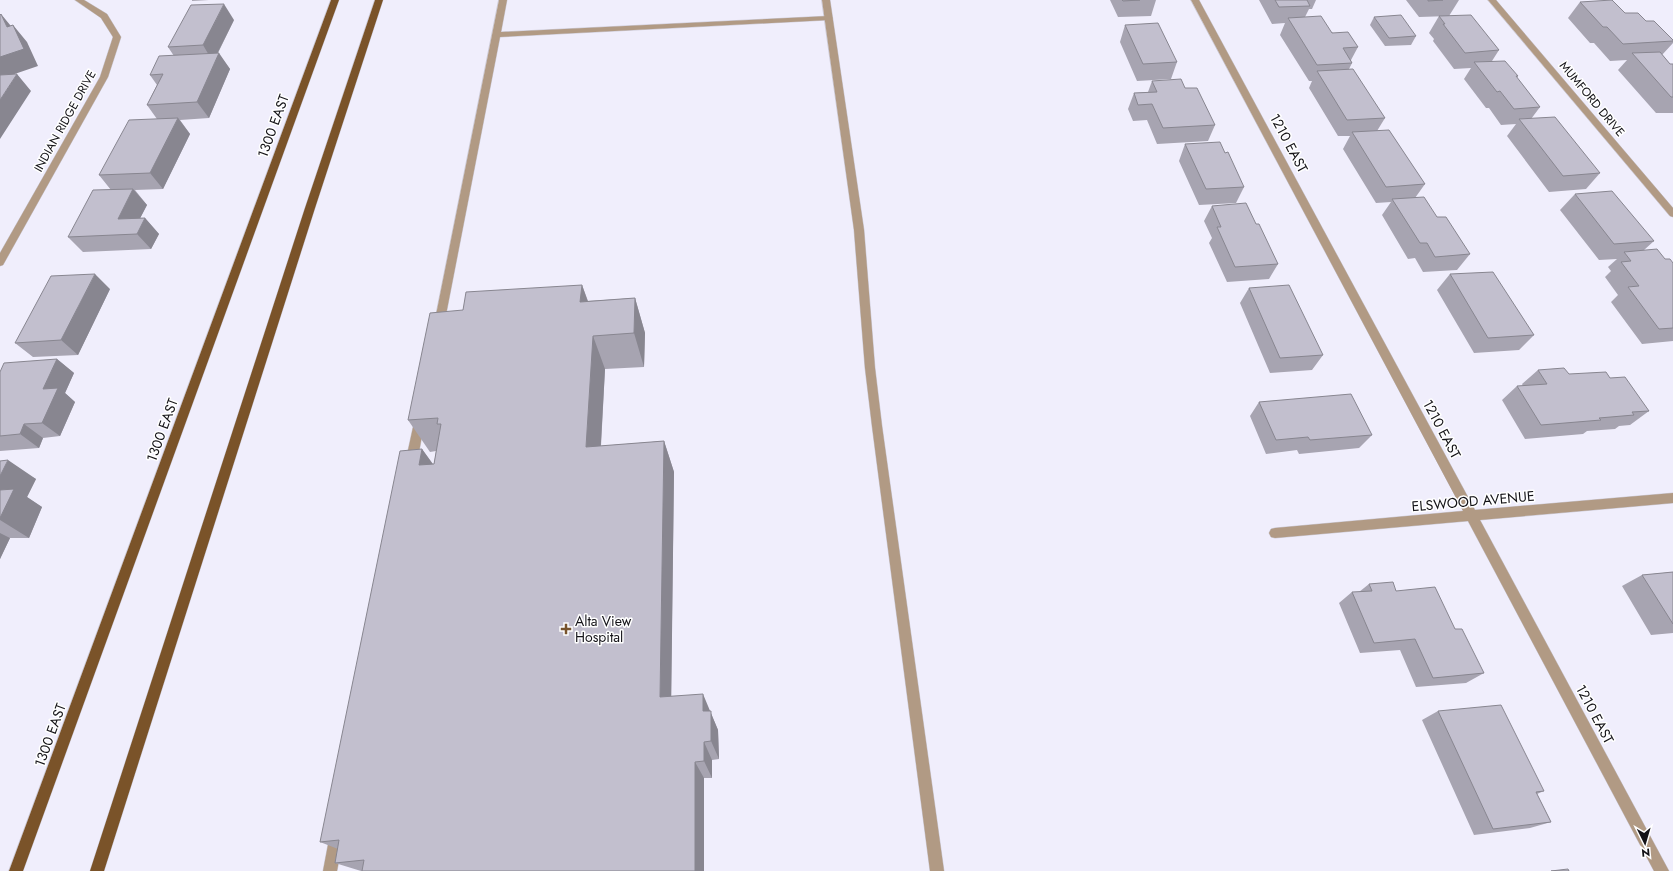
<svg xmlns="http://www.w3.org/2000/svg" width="1673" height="871" font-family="Jost,sans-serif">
  <rect width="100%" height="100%" fill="#f0eefc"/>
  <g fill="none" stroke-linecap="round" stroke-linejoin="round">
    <defs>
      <path id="service" d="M 499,0 L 507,0 L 501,32 L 829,16 L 833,18 L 829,20 L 500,37 L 444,325 L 443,328 L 435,328 L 434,325 Z
        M 420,414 L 424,415 L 425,418 L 417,464 L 415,467 L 411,469 L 407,467 L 405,464 L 415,418 L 416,415 Z
        M 337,827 L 342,829 L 344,834 L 337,871 L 323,871 L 330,834 L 332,829 Z"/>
      <path id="minor" d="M 75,0 L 84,0 L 107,14 L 121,37 L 108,77 L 3,265 L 0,266 L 0,253 L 100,77 L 113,37 L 101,18 Z
        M 822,0 L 830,0 L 864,230 L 875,368 L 882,426 L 944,871 L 930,871 L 872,426 L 865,368 L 854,230 Z
        M 1191,0 L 1199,0 L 1475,510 L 1673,493 L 1673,503 L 1480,520 L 1669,871 L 1654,871 L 1468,521 L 1275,538 L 1271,537 L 1269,533 L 1271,529 L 1275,528 L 1463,511 Z
        M 1488,0 L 1496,0 L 1673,208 L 1673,217 L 1670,216 Z"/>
      <path id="primary" d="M 331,0 L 339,0 L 23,871 L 9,871 Z
        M 375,0 L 383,0 L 315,208 L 104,871 L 90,871 L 305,208 Z"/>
    </defs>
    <use href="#service" stroke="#cdcbd7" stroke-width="1"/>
    <use href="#minor" stroke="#cdcbd7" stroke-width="1"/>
    <use href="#primary" stroke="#cdcbd7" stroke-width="1"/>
    <use href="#service" fill="#b19a84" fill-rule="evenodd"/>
    <use href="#minor" fill="#b19a84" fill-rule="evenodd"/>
    <use href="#primary" fill="#7a5329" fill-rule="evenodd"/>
  </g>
  <path fill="#a7a4b1" d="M 192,0 L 209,0 L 192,1 Z
    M 1110,0 L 1156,0 L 1151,16 L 1118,17 Z
    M 1259,0 L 1316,0 L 1312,9 L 1309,9 L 1305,17 L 1358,47 L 1351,60 L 1352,63 L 1349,69 L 1385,118 L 1377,131 L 1425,184 L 1415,198 L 1437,217 L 1470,254 L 1457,270 L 1423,272 L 1415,258 L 1408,259 L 1382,215 L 1391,202 L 1376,203 L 1343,149 L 1350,136 L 1338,136 L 1309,88 L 1312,81 L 1309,81 L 1280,35 L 1285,23 L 1272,24 Z
    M 1406,0 L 1459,0 L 1449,16 L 1419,17 Z
    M 1580,2 L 1625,13 L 1646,21 L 1673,40 L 1673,43 L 1662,55 L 1670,64 L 1673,64 L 1673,113 L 1656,113 L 1618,70 L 1627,60 L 1610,61 L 1594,43 L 1590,43 L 1568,18 Z
    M 1439,16 L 1499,50 L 1492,61 L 1518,76 L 1517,78 L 1540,107 L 1531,119 L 1600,173 L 1586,189 L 1549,192 L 1507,136 L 1516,124 L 1501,125 L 1489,108 L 1486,108 L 1464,79 L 1471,68 L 1454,69 L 1433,41 L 1434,39 L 1429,33 Z
    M 1374,17 L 1416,36 L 1411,45 L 1385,46 L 1370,25 Z
    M 234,20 L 218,53 L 230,69 L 209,118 L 180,120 L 190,134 L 163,189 L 135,190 L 147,205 L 140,218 L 145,218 L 159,234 L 151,249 L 83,252 L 68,237 L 111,190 L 99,175 L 157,119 L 147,105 L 157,85 L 150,75 L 174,56 L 168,47 Z
    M 1125,25 L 1177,62 L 1171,79 L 1137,81 L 1120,42 Z
    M 1152,81 L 1185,88 L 1215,125 L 1208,141 L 1157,144 L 1147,120 L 1133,121 L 1128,109 L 1134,93 L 1148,92 Z
    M 1185,144 L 1244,187 L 1236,203 L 1199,205 L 1179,161 Z
    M 1575,194 L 1654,241 L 1644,250 L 1673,263 L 1673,341 L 1642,344 L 1611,302 L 1618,295 L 1605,277 L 1611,271 L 1608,267 L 1617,259 L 1599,260 L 1560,210 Z
    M 1212,206 L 1256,224 L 1278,264 L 1269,279 L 1227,282 L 1209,243 L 1212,238 L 1204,221 Z
    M 1450,274 L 1534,335 L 1519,350 L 1474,353 L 1437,290 Z
    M 582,285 L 588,301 L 635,298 L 645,333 L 644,367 L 605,369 L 601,446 L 664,441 L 674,472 L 671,696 L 710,711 L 718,730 L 719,759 L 712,760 L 712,778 L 704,778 L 704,871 L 361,871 L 335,863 L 338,849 L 320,842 L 422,449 L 433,464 L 434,464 L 436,451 L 430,452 L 408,420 L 463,310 Z
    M 1249,288 L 1323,355 L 1312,370 L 1270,373 L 1240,303 Z
    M 110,289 L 78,355 L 33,357 L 15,343 Z
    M 57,359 L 74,373 L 65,393 L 75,402 L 60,436 L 43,438 L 39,448 L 0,451 L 0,372 Z
    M 1538,370 L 1569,374 L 1610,378 L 1649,411 L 1630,425 L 1619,426 L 1615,429 L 1587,431 L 1583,434 L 1525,439 L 1502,400 L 1517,386 L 1523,386 L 1522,384 Z
    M 1259,402 L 1372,435 L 1359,448 L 1299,454 L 1297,450 L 1266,454 L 1250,416 Z
    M 0,461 L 36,479 L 27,497 L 42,507 L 29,538 L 10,538 L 0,559 Z
    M 1673,572 L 1673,633 L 1651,635 L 1622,586 L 1642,575 Z
    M 1369,584 L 1396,591 L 1455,629 L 1484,673 L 1466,683 L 1416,687 L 1400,650 L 1360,653 L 1339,603 L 1352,592 L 1359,592 Z
    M 1438,711 L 1544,791 L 1537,794 L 1551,822 L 1530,828 L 1474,835 L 1422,720 Z"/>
  <path fill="#888690" d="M 224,4 L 234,20 L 213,62 L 203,45 Z
    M 1,14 L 15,31 L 7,27 Z
    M 13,25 L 27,42 L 38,66 L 0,79 L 0,57 Z
    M 219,53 L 230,69 L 209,118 L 197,102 Z
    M 17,74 L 31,91 L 0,139 L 0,100 Z
    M 178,118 L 190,134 L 163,189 L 150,173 Z
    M 133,189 L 147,205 L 132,234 L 118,219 Z
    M 145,218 L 159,234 L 151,249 L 137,234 Z
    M 95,274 L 110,289 L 78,355 L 61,340 Z
    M 582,285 L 594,319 L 580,302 Z
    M 635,298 L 645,333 L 644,367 L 634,333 Z
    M 593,336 L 605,369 L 599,477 L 586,447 Z
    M 57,359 L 74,373 L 65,393 L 75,402 L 60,436 L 42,423 L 43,389 Z
    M 24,424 L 43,438 L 39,448 L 20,434 Z
    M 664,441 L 674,472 L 671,717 L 660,697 Z
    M 422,449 L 444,480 L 419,465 Z
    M 8,460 L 36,479 L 27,497 L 42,507 L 29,538 L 0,520 L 0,476 Z
    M 0,533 L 10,538 L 0,559 Z
    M 703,694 L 718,730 L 719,759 L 711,741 L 703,711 Z
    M 704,742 L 712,760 L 712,778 L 704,761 Z
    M 695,762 L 704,778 L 704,871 L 695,871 Z"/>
  <path fill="#c2bfce" stroke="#888690" d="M 1122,0 L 1140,0 L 1123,1 Z
    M 1275,0 L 1307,0 L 1310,6 L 1279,7 Z
    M 1428,0 L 1443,0 L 1428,1 Z
    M 1612,0 L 1625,13 L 1638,13 L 1646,21 L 1654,21 L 1673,40 L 1673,41 L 1623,44 L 1607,27 L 1603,27 L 1580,2 Z
    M 224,4 L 203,45 L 168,47 L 191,5 Z
    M 1,14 L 7,27 L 13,25 L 24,49 L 0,57 L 0,15 Z
    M 1401,15 L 1416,36 L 1389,38 L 1374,17 Z
    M 1471,15 L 1499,50 L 1465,53 L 1443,24 L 1445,24 L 1439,16 Z
    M 1321,16 L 1332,33 L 1348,32 L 1358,47 L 1343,48 L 1352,63 L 1317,65 L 1288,18 Z
    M 1158,23 L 1177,62 L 1143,64 L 1125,25 Z
    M 1660,52 L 1670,64 L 1673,64 L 1673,97 L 1671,97 L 1632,53 Z
    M 219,53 L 197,102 L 147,105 L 163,74 L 150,75 L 159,56 Z
    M 1505,61 L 1518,76 L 1516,76 L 1540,107 L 1514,109 L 1500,91 L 1497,92 L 1474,62 Z
    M 1353,69 L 1385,118 L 1347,120 L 1317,71 Z
    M 17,74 L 0,100 L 0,75 Z
    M 1181,79 L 1185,88 L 1197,88 L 1215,125 L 1163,128 L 1152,104 L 1138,105 L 1134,93 L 1157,92 L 1152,81 Z
    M 1555,117 L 1600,173 L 1563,176 L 1519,119 Z
    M 178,118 L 150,173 L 99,175 L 129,120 Z
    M 1389,130 L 1425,184 L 1386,187 L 1352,132 Z
    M 1220,142 L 1225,153 L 1228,152 L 1244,187 L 1206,189 L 1185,144 Z
    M 133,189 L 118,219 L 145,218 L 137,234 L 68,237 L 93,190 Z
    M 1612,191 L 1654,241 L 1614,244 L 1575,194 Z
    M 1424,197 L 1437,217 L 1446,217 L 1470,254 L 1435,257 L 1427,243 L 1420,243 L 1392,199 Z
    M 1246,203 L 1256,224 L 1259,224 L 1278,264 L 1235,267 L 1217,227 L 1221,227 L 1212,206 Z
    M 1657,249 L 1665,259 L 1670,259 L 1673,263 L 1673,328 L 1659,329 L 1628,287 L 1639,286 L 1621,262 L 1631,261 L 1624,252 Z
    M 1493,272 L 1534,335 L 1488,338 L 1450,274 Z
    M 95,274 L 61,340 L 15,343 L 51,276 Z
    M 582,285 L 580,302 L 635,298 L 634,333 L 593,336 L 586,447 L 664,441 L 660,697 L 703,694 L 703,711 L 711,711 L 711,741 L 704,742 L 704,761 L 695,762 L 695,871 L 362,871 L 364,860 L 335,863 L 339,840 L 320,842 L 400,451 L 422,449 L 419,465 L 434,464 L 441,424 L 437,424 L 438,418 L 408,420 L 430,313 L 463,310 L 466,292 Z
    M 1289,285 L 1323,355 L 1280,358 L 1249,288 Z
    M 57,359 L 43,389 L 58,388 L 42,423 L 24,424 L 20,434 L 0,436 L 0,372 L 4,363 Z
    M 1564,368 L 1569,374 L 1606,372 L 1610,378 L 1625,377 L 1649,411 L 1632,412 L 1634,415 L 1599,418 L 1601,420 L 1541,425 L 1517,386 L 1547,384 L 1538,370 Z
    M 1351,394 L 1372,435 L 1310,440 L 1308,437 L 1276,440 L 1259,402 Z
    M 8,460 L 0,476 L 0,461 Z
    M 14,489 L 0,518 L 0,490 Z
    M 1673,572 L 1673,624 L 1642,575 Z
    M 1393,582 L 1396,591 L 1435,587 L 1455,629 L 1462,629 L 1484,673 L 1433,678 L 1415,639 L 1374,643 L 1352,592 L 1372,591 L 1369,584 Z
    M 1501,705 L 1544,791 L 1536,792 L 1551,822 L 1493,829 L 1438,711 Z
    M 1568,869 L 1569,871 L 1551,871 Z"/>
  <path fill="#77532c" stroke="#fff" stroke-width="1.5" d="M564 623h4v4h4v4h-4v4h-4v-4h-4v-4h4z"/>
  <g text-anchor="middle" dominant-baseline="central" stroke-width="3" stroke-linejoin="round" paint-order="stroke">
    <g font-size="12" fill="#131217" stroke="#fff">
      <text transform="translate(1592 99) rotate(50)">MUMFORD DRIVE</text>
      <text transform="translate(65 121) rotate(-61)">INDIAN RIDGE DRIVE</text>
    </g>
    <g font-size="14" fill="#131217" stroke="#fff">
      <text transform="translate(273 126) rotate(-70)">1300 EAST</text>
      <text transform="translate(1289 143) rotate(62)">1210 EAST</text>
      <text transform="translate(1442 429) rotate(62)">1210 EAST</text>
      <text transform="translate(162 430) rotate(-70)">1300 EAST</text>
      <text transform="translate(1473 501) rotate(-5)">ELSWOOD AVENUE</text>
      <text transform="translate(1595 714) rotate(62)">1210 EAST</text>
      <text transform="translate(50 735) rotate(-70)">1300 EAST</text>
    </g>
    <g font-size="14" fill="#131217" stroke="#fff" text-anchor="start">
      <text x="575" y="621">Alta View<tspan x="575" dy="16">Hospital</tspan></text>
    </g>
  </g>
  <g transform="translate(1645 843) rotate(175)" stroke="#ffffff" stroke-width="3" paint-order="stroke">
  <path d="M0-3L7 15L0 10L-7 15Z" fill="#131217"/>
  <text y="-6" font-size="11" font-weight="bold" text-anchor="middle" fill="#131217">N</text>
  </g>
</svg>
